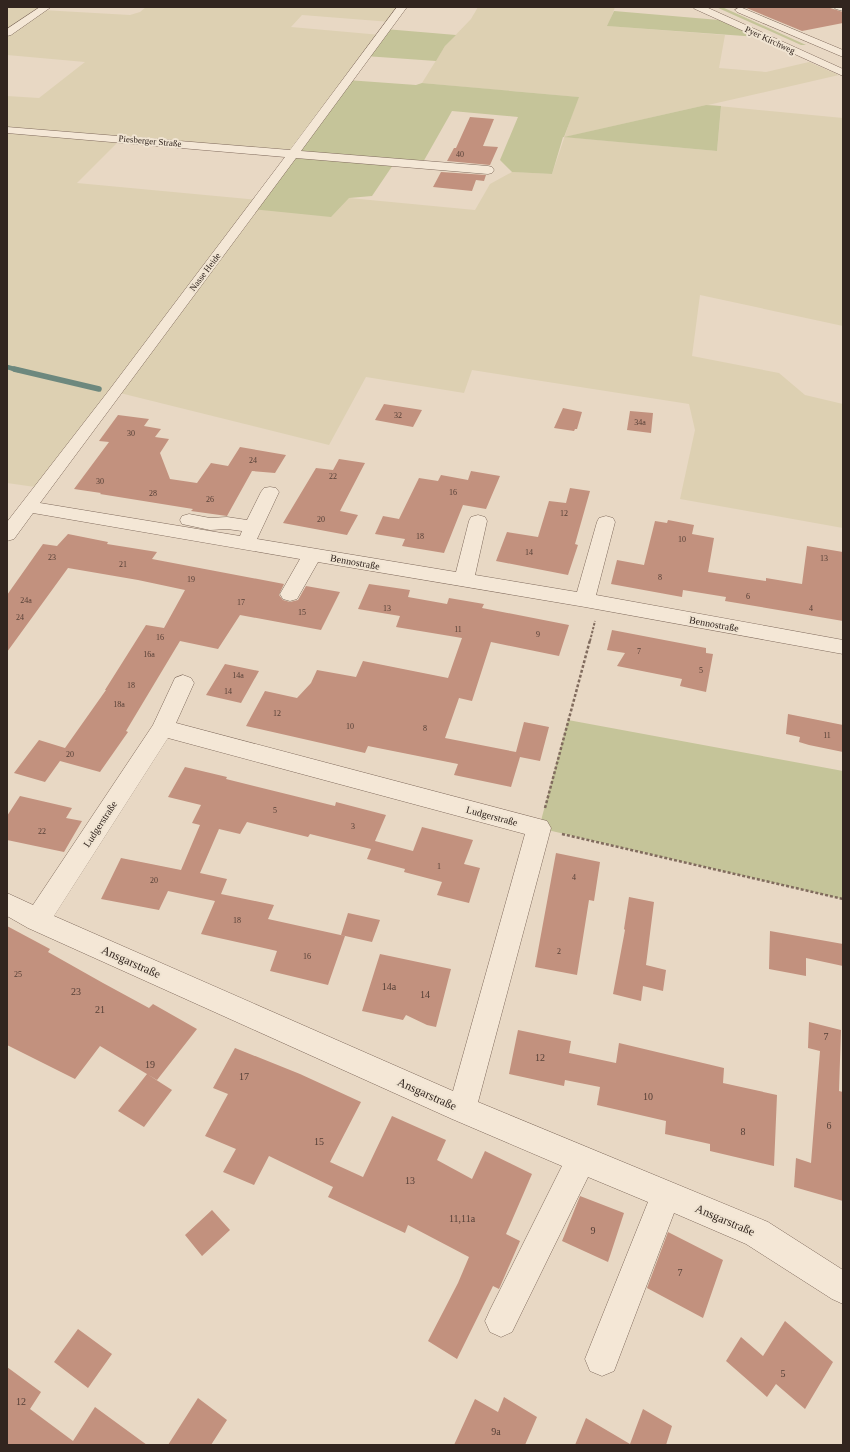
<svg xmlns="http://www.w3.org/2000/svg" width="850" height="1452" font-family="'Times New Roman',serif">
  <rect width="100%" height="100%" fill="#e8d8c4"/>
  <path fill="#ddd0b2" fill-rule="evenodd" d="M 7,7 L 46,7 L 42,10 L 130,15 L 140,12 L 146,7 L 402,7 L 391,22 L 302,15 L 291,27 L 381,35 L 294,153 L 121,139 L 77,183 L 258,200 L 349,198 L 475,210 L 490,184 L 512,172 L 552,174 L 578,97 L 422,83 L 445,46 L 471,19 L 478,7 L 615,7 L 608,26 L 725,35 L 719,68 L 766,72 L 809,62 L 839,75 L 708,105 L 843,118 L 843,326 L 700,295 L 692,356 L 779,373 L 805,395 L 843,404 L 843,528 L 680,499 L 695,430 L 689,404 L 472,370 L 464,393 L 366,377 L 329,445 L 116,392 L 42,488 L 7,483 L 7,367 L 39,374 L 7,366 L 7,96 L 39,98 L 85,62 L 7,55 L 7,33 L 12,29 L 7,29 ZM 706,105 L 721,107 L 717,151 L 565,137 Z"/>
  <path fill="#c5c499" d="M 716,7 L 722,7 L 806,45 L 801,45 Z
    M 614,11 L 719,20 L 758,37 L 607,26 Z
    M 385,29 L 456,35 L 445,46 L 436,61 L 365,56 Z
    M 347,80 L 416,85 L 422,83 L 579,97 L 564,137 L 706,105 L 721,106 L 717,151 L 563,137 L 552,174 L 512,172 L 500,160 L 518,117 L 452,111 L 422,164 L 395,162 L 372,196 L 349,198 L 331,217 L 252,209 Z
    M 568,720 L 843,771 L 843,899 L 539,828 Z"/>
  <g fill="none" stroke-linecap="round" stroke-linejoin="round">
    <path stroke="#6d887e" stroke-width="4.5" d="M 7,367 L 18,370"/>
    <path stroke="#6d887e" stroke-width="5.5" d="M 14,369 L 99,389"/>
  </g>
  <path fill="#c2917e" d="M 744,7 L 827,7 L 843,12 L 843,23 L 802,31 Z
    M 470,117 L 494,119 L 483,146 L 498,147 L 490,165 L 447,161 L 454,148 L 456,148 Z
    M 441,172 L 486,175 L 484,181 L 476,180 L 472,191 L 433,187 Z
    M 384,404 L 422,410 L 413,427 L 375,420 Z
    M 563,408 L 582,412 L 577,429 L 575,429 L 574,431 L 554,428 Z
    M 630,411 L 653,413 L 651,433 L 627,430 Z
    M 118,415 L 149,419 L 144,426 L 161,429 L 155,437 L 169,439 L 160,453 L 170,479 L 197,483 L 211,463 L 228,466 L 240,447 L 286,455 L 275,473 L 252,471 L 227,516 L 191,511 L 193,509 L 100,494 L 101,493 L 74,489 L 109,442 L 99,441 Z
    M 339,459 L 365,463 L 340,511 L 358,515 L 347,535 L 283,523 L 316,468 L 333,470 Z
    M 471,471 L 500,476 L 486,509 L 463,505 L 444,553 L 402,546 L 405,539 L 375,534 L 383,516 L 399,519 L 419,478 L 438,481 L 441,475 L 468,480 Z
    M 570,488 L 590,491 L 575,544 L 578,545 L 568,575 L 496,561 L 507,532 L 538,537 L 549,501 L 566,503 Z
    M 668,520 L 694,525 L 692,534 L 714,538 L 708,572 L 766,581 L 766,578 L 802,584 L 807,546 L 843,552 L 843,621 L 725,601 L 726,597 L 683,590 L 682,597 L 611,584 L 617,560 L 644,565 L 655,521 L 667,523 Z
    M 68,534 L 108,542 L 107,544 L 157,552 L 152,559 L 284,584 L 279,595 L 283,600 L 290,602 L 298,600 L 306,586 L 340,592 L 321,630 L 240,615 L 218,649 L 180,641 L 126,731 L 128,732 L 100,772 L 60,761 L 45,782 L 14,773 L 39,740 L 65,748 L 106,690 L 105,690 L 146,625 L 164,628 L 185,590 L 138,580 L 68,568 L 7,652 L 7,595 L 43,544 L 57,546 Z
    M 369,584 L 410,590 L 408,597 L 447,604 L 449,598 L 484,604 L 482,608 L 569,625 L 559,656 L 491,642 L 472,701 L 459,698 L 445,738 L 516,752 L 524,722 L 549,727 L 540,761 L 520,757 L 511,787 L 454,775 L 458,764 L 368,746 L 365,753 L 246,726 L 265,691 L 297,698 L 311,683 L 317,670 L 356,677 L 363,661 L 448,678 L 462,638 L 396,627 L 400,616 L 358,609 Z
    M 612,630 L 706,648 L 706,653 L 713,654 L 706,692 L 680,686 L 682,679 L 617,666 L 625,653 L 607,650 Z
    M 225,664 L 259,671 L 241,703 L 206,695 Z
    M 788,714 L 843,725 L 843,752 L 809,745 L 799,742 L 800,737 L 786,734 Z
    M 185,767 L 227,777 L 226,779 L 335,806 L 336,802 L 386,815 L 375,841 L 413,851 L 422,827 L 473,840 L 464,864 L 480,868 L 469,903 L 437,895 L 442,882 L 404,872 L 405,869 L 367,859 L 371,849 L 310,834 L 308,837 L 247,822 L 240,834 L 219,829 L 200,873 L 227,879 L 221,894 L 274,905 L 268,919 L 345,936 L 328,985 L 270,971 L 277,951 L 201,934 L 215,901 L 168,891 L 159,910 L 101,899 L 121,858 L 181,870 L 200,825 L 192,823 L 201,805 L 168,797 Z
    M 20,796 L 72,808 L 66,818 L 82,821 L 64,852 L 7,840 L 7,816 Z
    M 556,853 L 600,862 L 594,901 L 589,900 L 577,975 L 535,967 Z
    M 629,897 L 654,902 L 646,965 L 666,970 L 663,991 L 643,986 L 641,1001 L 613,994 L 625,930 L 624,929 Z
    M 348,913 L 380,920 L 372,942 L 341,935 Z
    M 7,926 L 50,949 L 48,952 L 103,983 L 149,1008 L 153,1004 L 197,1029 L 157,1080 L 100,1046 L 75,1079 L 7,1045 Z
    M 770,931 L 843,944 L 843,966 L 806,958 L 806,976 L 769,969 Z
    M 380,954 L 451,969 L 436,1027 L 427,1025 L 406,1015 L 403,1020 L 362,1011 Z
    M 809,1022 L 841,1030 L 839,1091 L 843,1092 L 843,1201 L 794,1187 L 796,1158 L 811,1163 L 820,1051 L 808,1048 Z
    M 518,1030 L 571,1041 L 569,1053 L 616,1063 L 619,1043 L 724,1068 L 723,1083 L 777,1095 L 774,1166 L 710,1151 L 710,1144 L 665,1134 L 666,1121 L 597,1105 L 600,1087 L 565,1080 L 564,1086 L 509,1074 Z
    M 235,1048 L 300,1074 L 361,1102 L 330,1162 L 363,1177 L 392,1116 L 446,1140 L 437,1160 L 472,1179 L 485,1151 L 532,1174 L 506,1234 L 520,1241 L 499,1289 L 493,1286 L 457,1359 L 428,1341 L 458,1283 L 469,1257 L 408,1225 L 405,1233 L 328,1197 L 333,1187 L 269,1156 L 254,1185 L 223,1172 L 236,1149 L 205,1136 L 228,1094 L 213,1088 Z
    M 147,1074 L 172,1090 L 144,1127 L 118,1111 Z
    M 580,1196 L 624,1213 L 608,1262 L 562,1241 Z
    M 212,1210 L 230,1230 L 202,1256 L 185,1235 Z
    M 668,1232 L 723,1260 L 703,1318 L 647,1288 Z
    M 785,1321 L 833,1362 L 805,1409 L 776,1384 L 767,1397 L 726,1361 L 741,1337 L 763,1356 Z
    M 78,1329 L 112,1354 L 88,1388 L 54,1362 Z
    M 7,1367 L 41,1392 L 30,1409 L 73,1441 L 95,1407 L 147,1445 L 7,1445 Z
    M 504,1397 L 537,1417 L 525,1445 L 454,1445 L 475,1399 L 498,1412 Z
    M 198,1398 L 227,1420 L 211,1445 L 168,1445 Z
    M 643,1409 L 672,1426 L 666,1445 L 575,1445 L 586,1418 L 630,1444 Z"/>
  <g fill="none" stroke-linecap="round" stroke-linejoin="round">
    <defs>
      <path id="minor" d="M 40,7 L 51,7 L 11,35 L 7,36 L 7,29 Z
        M 397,7 L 407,7 L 301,151 L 488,166 L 492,167 L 494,170 L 492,173 L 488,174 L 296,158 L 40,503 L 240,536 L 242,531 L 227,529 L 210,530 L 182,524 L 180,520 L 182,516 L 189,514 L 210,518 L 227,517 L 247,520 L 261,492 L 264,488 L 270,487 L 276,488 L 279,492 L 257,539 L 456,572 L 469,521 L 471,517 L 478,515 L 485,517 L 487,521 L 475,575 L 577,592 L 597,522 L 599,518 L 606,516 L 613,518 L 615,522 L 596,595 L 843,640 L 843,654 L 585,607 L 318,562 L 297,599 L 290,601 L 283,599 L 280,594 L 300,559 L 33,513 L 14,539 L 7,541 L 7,522 L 110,389 L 285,157 L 7,133 L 7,127 L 290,150 Z
        M 693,7 L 706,7 L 843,69 L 843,76 L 695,9 Z
        M 740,7 L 843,50 L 843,57 L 737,12 L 735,10 Z
        M 834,7 L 843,7 L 843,11 L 836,9 Z
        M 183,675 L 191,678 L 194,683 L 176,723 L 547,821 L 551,828 L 478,1102 L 768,1222 L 843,1270 L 843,1304 L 832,1299 L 746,1244 L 674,1213 L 614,1371 L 602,1376 L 590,1371 L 585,1359 L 648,1202 L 588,1177 L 512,1332 L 501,1337 L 490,1332 L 485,1321 L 490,1310 L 562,1166 L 452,1119 L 28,928 L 7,916 L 7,893 L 33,905 L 153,725 L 175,678 ZM 168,738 L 525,834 L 453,1091 L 54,916 Z"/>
    </defs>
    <use href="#minor" stroke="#806b5d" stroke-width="1"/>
    <path stroke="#806b5d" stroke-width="2" stroke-dasharray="2.5 1.5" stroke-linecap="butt" d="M 590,641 L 595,621"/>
    <path stroke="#806b5d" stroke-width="2.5" stroke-dasharray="3 2" stroke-linecap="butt" d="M 545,808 L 590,640
      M 562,834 L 843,899"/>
    <use href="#minor" fill="#f4e7d6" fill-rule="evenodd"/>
  </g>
  <g text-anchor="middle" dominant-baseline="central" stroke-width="4" stroke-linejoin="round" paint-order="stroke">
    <g font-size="8" fill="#564037">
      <text x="460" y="154">40</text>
      <text x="398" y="415">32</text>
      <text x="640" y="422">34a</text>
      <text x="131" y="433">30</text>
      <text x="253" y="460">24</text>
      <text x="333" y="476">22</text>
      <text x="100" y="481">30</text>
      <text x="453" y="492">16</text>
      <text x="153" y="493">28</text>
      <text x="210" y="499">26</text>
      <text x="564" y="513">12</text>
      <text x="321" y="519">20</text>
      <text x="420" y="536">18</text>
      <text x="682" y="539">10</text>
      <text x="529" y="552">14</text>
      <text x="52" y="557">23</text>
      <text x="824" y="558">13</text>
      <text x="123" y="564">21</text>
      <text x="660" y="577">8</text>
      <text x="191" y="579">19</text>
      <text x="748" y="596">6</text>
      <text x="26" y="600">24a</text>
      <text x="241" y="602">17</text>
      <text x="387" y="608">13</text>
      <text x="811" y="608">4</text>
      <text x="302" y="612">15</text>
      <text x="20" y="617">24</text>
      <text x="458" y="629">11</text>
      <text x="538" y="634">9</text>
      <text x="160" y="637">16</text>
      <text x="639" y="651">7</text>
      <text x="149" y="654">16a</text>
      <text x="701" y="670">5</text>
      <text x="238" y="675">14a</text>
      <text x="131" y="685">18</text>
      <text x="228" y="691">14</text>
      <text x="119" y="704">18a</text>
      <text x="277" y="713">12</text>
      <text x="350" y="726">10</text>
      <text x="425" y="728">8</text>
      <text x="827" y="735">11</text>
      <text x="70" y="754">20</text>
      <text x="275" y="810">5</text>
      <text x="353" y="826">3</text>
      <text x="42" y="831">22</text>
      <text x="439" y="866">1</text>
      <text x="574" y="877">4</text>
      <text x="154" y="880">20</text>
      <text x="237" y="920">18</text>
      <text x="559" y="951">2</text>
      <text x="307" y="956">16</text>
      <text x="18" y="974">25</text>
    </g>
    <g font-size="9" fill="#32251f" stroke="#f0e4d2">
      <text transform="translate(770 40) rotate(25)">Pyer Kirchweg</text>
      <text transform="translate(150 141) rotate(5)">Piesberger Straße</text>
      <text transform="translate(205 272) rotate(-53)">Nasse Heide</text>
    </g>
    <g font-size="10" fill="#32251f" stroke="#f0e4d2">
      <text transform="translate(355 562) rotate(10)">Bennostraße</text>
      <text transform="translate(714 624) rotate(10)">Bennostraße</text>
      <text transform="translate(492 816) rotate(15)">Ludgerstraße</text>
      <text transform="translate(100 824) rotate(-57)">Ludgerstraße</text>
    </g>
    <g font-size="10" fill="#564037">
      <text x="389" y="986">14a</text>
      <text x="76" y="991">23</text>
      <text x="425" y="994">14</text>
      <text x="100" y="1009">21</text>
      <text x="826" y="1036">7</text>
      <text x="540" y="1057">12</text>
      <text x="150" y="1064">19</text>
      <text x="244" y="1076">17</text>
      <text x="648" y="1096">10</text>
      <text x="829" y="1125">6</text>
      <text x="743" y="1131">8</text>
      <text x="319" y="1141">15</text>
      <text x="410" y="1180">13</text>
      <text x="462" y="1218">11,11a</text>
      <text x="593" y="1230">9</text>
      <text x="680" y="1272">7</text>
      <text x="783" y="1373">5</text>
      <text x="21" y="1401">12</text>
      <text x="496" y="1431">9a</text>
    </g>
    <g font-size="12" fill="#32251f" stroke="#f0e4d2">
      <text transform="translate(131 962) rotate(24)">Ansgarstraße</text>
      <text transform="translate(427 1094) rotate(24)">Ansgarstraße</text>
      <text transform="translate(725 1220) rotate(23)">Ansgarstraße</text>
    </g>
  </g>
  <rect width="850" height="1452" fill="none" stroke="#32251f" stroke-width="16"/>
</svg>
